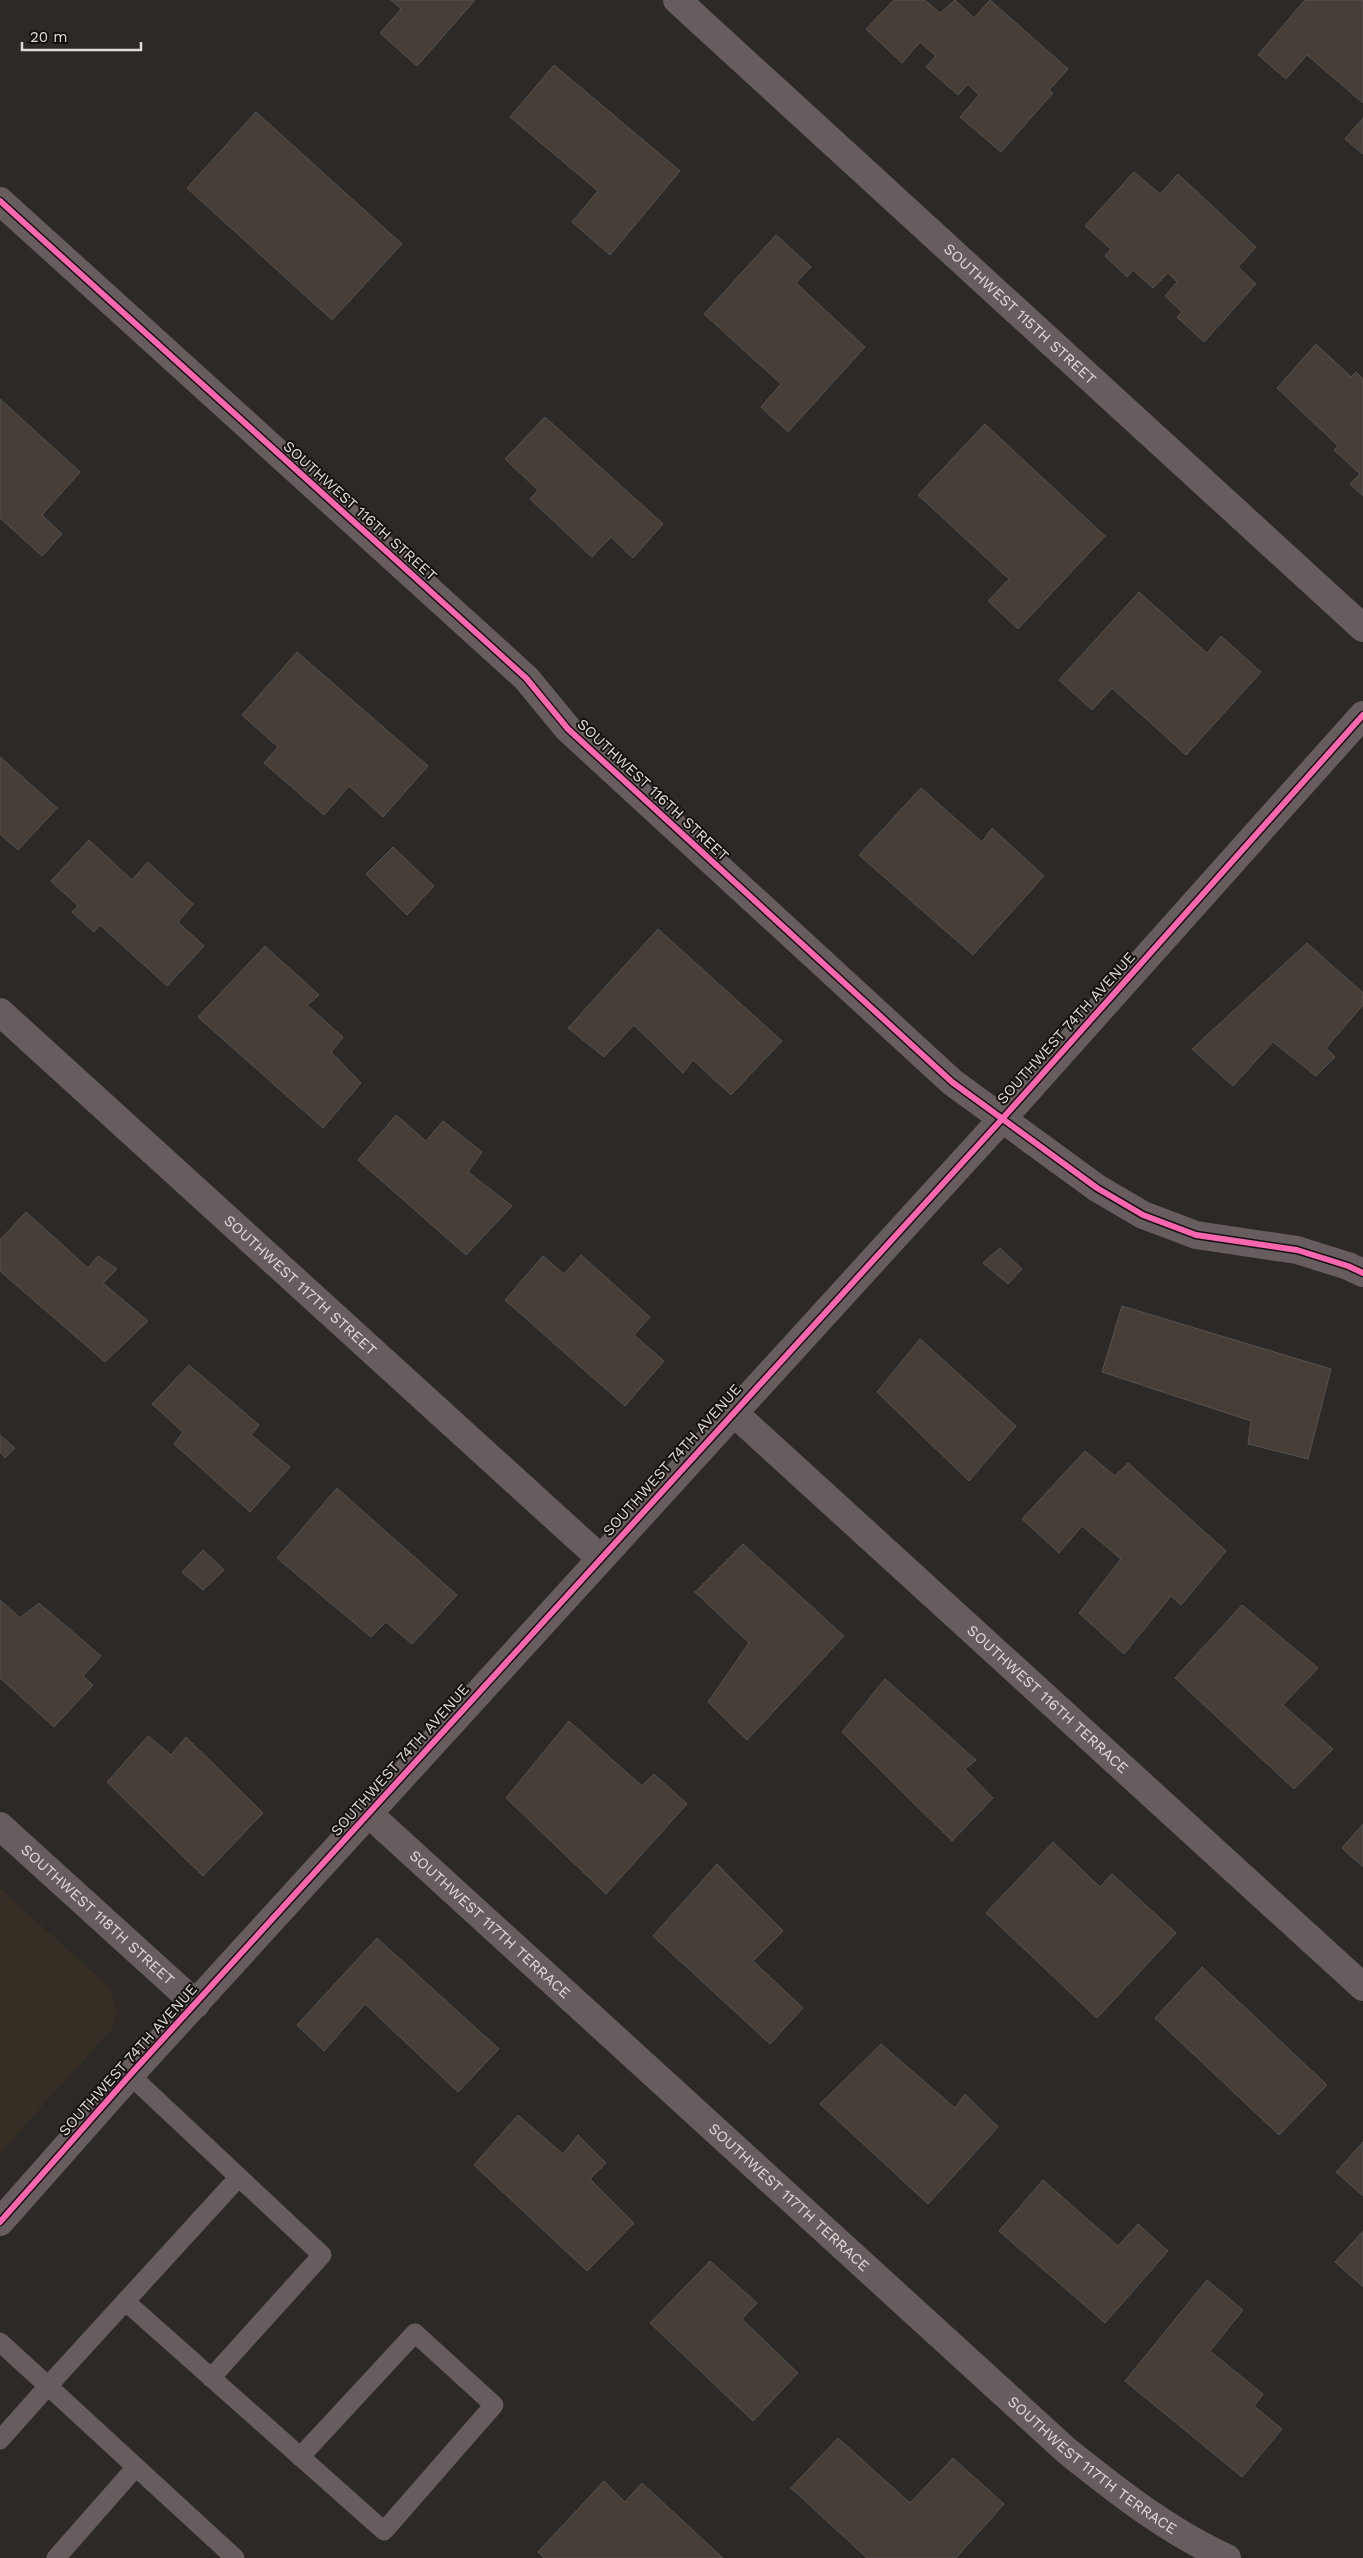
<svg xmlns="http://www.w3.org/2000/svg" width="1363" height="2558" font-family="'Work Sans',sans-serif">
  <rect width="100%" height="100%" fill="#2c2926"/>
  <path fill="#362d24" d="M 0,1888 L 109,1987 L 117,2011 L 111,2030 L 0,2153 Z"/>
  <path fill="#473f37" stroke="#555250" d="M 391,0 L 475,0 L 417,66 L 380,33 L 401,9 Z
    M 894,0 L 925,0 L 940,13 L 955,0 L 974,18 L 990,0 L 1068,69 L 1049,90 L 1053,93 L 1001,152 L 960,117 L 979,95 L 968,84 L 958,95 L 926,67 L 936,56 L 920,42 L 902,63 L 866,29 Z
    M 1305,0 L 1363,0 L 1363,103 L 1307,55 L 1286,79 L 1258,55 Z
    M 554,65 L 680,171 L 610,255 L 572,222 L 598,191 L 510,117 Z
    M 256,112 L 402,244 L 332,320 L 187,188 Z
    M 1363,118 L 1363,154 L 1345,139 Z
    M 1134,172 L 1160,194 L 1178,174 L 1256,247 L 1238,267 L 1256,284 L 1204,342 L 1177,317 L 1182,312 L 1165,296 L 1177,282 L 1168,273 L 1153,288 L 1133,270 L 1127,277 L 1105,256 L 1111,249 L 1085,226 Z
    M 776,235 L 811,267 L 796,283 L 865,347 L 788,432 L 761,407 L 781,384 L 704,314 Z
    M 1316,344 L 1351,377 L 1356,372 L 1363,379 L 1363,496 L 1350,484 L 1360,474 L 1334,450 L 1338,446 L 1277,388 Z
    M 0,399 L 80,472 L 42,515 L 62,534 L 42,556 L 0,518 Z
    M 545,417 L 663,524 L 633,558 L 611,537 L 592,557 L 530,499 L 538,490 L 505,459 Z
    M 985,424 L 1105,536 L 1018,629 L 988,601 L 1009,579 L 918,495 Z
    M 1139,592 L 1207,653 L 1221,636 L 1261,672 L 1186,755 L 1112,688 L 1092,710 L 1059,680 Z
    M 297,652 L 428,766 L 383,817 L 349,786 L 324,815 L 264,763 L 278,747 L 242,715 Z
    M 0,757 L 57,808 L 18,850 L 0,834 Z
    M 921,788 L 982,842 L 992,828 L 1044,876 L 973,955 L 859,855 Z
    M 89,840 L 132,880 L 148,862 L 193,904 L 178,922 L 204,946 L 167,986 L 100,925 L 94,932 L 72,912 L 78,906 L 51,881 Z
    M 393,847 L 434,886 L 407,915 L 366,874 Z
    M 658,929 L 782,1041 L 731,1095 L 693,1060 L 683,1073 L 634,1025 L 604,1057 L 568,1028 Z
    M 1307,943 L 1363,993 L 1363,1005 L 1326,1048 L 1335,1057 L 1316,1076 L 1273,1042 L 1233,1086 L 1192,1049 Z
    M 265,946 L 319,995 L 307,1005 L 343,1037 L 331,1052 L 361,1083 L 323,1128 L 198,1017 Z
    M 396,1115 L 426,1141 L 443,1121 L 482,1152 L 468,1172 L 512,1206 L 466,1255 L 358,1160 Z
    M 26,1212 L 88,1268 L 98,1256 L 117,1269 L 103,1283 L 148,1321 L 105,1362 L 0,1271 L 0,1240 Z
    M 1000,1248 L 1022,1269 L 1008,1284 L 983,1263 Z
    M 581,1255 L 650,1317 L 634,1335 L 664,1361 L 625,1406 L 505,1300 L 543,1256 L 564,1274 Z
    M 1122,1306 L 1331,1369 L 1308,1459 L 1248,1444 L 1251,1421 L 1102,1372 Z
    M 920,1339 L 1016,1426 L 969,1481 L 877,1392 Z
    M 189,1365 L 259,1425 L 251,1435 L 290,1467 L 250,1512 L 174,1444 L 183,1432 L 152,1404 Z
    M 0,1435 L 15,1448 L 5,1458 L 0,1452 Z
    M 1085,1451 L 1115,1476 L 1128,1463 L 1226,1551 L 1181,1605 L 1171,1596 L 1124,1654 L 1079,1613 L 1121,1559 L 1082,1526 L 1059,1553 L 1022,1519 Z
    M 337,1488 L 457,1595 L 412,1644 L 386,1622 L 371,1637 L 277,1558 Z
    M 743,1544 L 844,1636 L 747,1740 L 708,1702 L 749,1643 L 695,1592 Z
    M 203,1550 L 224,1570 L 203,1590 L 182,1572 Z
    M 0,1600 L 20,1618 L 39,1603 L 101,1656 L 83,1676 L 93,1685 L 54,1727 L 0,1678 Z
    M 1242,1605 L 1318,1668 L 1283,1705 L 1333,1749 L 1294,1789 L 1175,1678 Z
    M 885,1679 L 976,1760 L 965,1769 L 993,1798 L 952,1841 L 842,1732 Z
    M 569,1721 L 642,1786 L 654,1774 L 687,1804 L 606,1894 L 506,1798 Z
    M 148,1736 L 171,1755 L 186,1737 L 263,1813 L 203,1876 L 107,1782 Z
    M 1363,1824 L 1363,1867 L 1342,1848 Z
    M 1053,1842 L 1100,1887 L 1112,1874 L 1176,1933 L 1097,2018 L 986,1913 Z
    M 717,1864 L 783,1931 L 753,1961 L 803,2008 L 770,2044 L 653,1936 Z
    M 377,1938 L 499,2049 L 458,2092 L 365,2004 L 324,2051 L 297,2025 Z
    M 1202,1967 L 1327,2085 L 1279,2135 L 1155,2018 Z
    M 881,2044 L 955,2108 L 965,2094 L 998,2127 L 928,2204 L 820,2104 Z
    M 518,2115 L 563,2154 L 578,2135 L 606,2163 L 590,2179 L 634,2223 L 587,2271 L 474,2165 Z
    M 1363,2142 L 1363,2196 L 1336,2172 Z
    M 1043,2180 L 1118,2246 L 1138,2224 L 1168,2251 L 1105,2323 L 999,2231 Z
    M 1363,2231 L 1363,2287 L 1335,2262 Z
    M 710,2261 L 757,2303 L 742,2319 L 798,2373 L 753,2421 L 650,2323 Z
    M 1207,2280 L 1243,2310 L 1210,2351 L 1263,2394 L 1254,2406 L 1282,2429 L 1242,2477 L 1125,2381 Z
    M 838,2438 L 910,2503 L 953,2458 L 1004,2504 L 956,2558 L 867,2558 L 791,2488 Z
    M 604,2481 L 625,2502 L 642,2483 L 723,2558 L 544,2558 L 538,2552 Z"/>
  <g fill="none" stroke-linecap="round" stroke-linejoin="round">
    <path stroke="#685d5e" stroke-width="19" d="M 130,2075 L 322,2255 L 211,2378
      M 125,2301 L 384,2531 L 494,2405 L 415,2333 L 300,2457
      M 0,2342 L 48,2386 L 0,2440
      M 56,2558 L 136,2467
      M 235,2558 L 48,2386 L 239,2177"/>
    <g stroke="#685d5e" stroke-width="28">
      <path id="s1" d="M 677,0 L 1363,628"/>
      <path d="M 0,201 L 526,678 L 568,729 L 952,1082 L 1097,1188 L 1143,1215 L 1196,1235 L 1297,1250 L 1348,1266 L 1363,1273"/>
      <path id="s2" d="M 0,1012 L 600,1558"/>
      <path id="s3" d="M 733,1412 L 1363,1987"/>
      <path id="s4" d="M 368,1813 L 1067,2451 C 1117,2491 1169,2532 1227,2558"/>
      <path id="s5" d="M 0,1826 L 196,2004"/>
      <path d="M 0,2222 L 130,2075 L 1003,1118 L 1363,715"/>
    </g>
    <defs>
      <path id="cycleway" d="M 0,201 L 526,678 L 568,729 L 952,1082 L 1097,1188 L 1143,1215 L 1196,1235 L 1297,1250 L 1348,1266 L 1363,1273
        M 0,2222 L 130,2075 L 1003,1118 L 1363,715"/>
    </defs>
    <use href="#cycleway" stroke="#151210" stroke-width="9"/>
    <use href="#cycleway" stroke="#f766af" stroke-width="6"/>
  </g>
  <g text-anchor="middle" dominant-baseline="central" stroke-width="4" stroke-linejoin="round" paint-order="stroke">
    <g font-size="15" fill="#e0dcd9" stroke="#151210">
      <text stroke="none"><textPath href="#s1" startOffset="465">SOUTHWEST 115TH STREET</textPath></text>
      <text transform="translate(360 511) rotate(42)">SOUTHWEST 116TH STREET</text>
      <text transform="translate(653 790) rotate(43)">SOUTHWEST 116TH STREET</text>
      <text transform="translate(1066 1028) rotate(-48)">SOUTHWEST 74TH AVENUE</text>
      <text stroke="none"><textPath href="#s2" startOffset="406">SOUTHWEST 117TH STREET</textPath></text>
      <text transform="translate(672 1460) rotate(-48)">SOUTHWEST 74TH AVENUE</text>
      <text stroke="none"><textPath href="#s3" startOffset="426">SOUTHWEST 116TH TERRACE</textPath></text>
      <text transform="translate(400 1760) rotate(-48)">SOUTHWEST 74TH AVENUE</text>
      <text stroke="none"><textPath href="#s5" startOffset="132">SOUTHWEST 118TH STREET</textPath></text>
      <text stroke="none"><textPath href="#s4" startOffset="165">SOUTHWEST 117TH TERRACE</textPath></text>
      <text transform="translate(128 2060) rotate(-48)">SOUTHWEST 74TH AVENUE</text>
      <text stroke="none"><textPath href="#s4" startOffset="570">SOUTHWEST 117TH TERRACE</textPath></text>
      <text stroke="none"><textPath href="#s4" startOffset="975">SOUTHWEST 117TH TERRACE</textPath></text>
    </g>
  </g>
  <path d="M22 42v8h119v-8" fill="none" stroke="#e0dcd9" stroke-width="2.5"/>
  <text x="30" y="42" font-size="15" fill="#e0dcd9" stroke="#151210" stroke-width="4" paint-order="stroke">20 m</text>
</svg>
